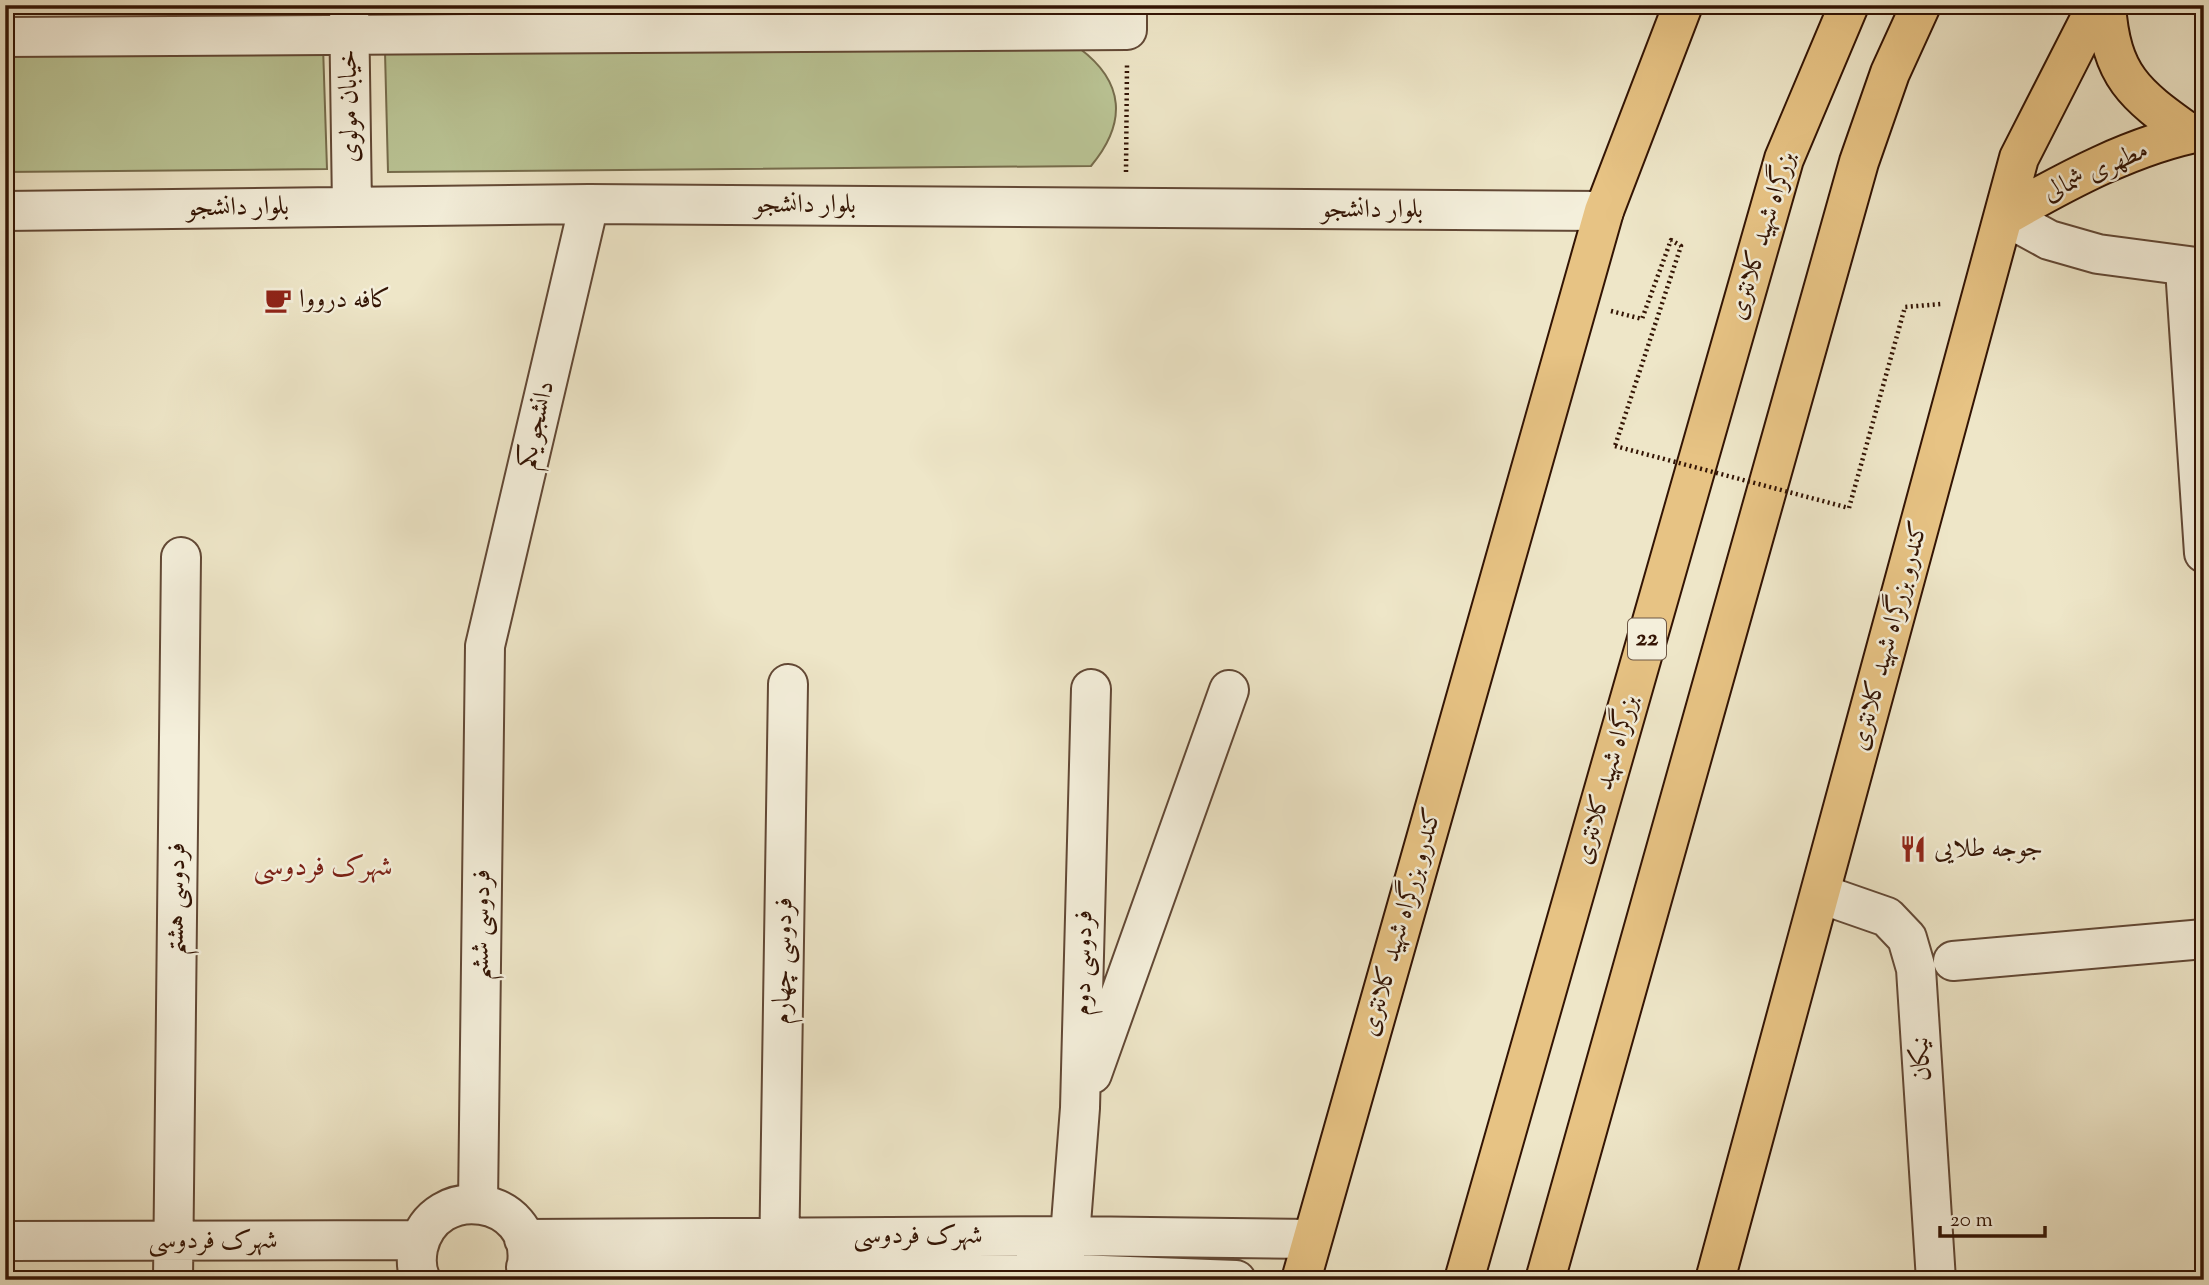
<svg xmlns="http://www.w3.org/2000/svg" width="2209" height="1285" font-family="'Sorts Mill Goudy',Amiri,serif">
  <rect width="100%" height="100%" fill="#eee6c8"/>
  <filter id="stains"><feTurbulence type="fractalNoise" baseFrequency=".00286" numOctaves="4"/><feColorMatrix values="0 0 0 0 .2 0 0 0 0 .09 0 0 0 0 .02 0 0 0 .5 -.17"/></filter>
  <radialGradient id="worn" r=".72"><stop offset=".6" stop-color="#630" stop-opacity="0"/><stop offset="1" stop-color="#630" stop-opacity=".3"/></radialGradient>
  <path fill="#bac495" stroke="#766c4c" stroke-width="2" d="M 323,46 L 327,169 L 5,172 L 5,50 Z
    M 1079,48 C 1125,82 1127,123 1091,166 L 388,172 L 385,52 Z"/>
  <g fill="none" stroke-linecap="round" stroke-linejoin="round">
    <defs>
      <path id="minor" d="M 349,5 L 352,207
        M 5,37 L 1127,30 L 1127,5
        M 5,211 L 589,204 L 1604,211
        M 2005,216 L 2049,240 L 2098,254 L 2204,268
        M 2185,268 L 2204,553
        M 1821,894 L 1887,917 L 1907,938 L 1916,969 L 1936,1280
        M 1953,961 L 2204,939
        M 1092,1074 L 1229,690
        M 478,1204 L 485,646 L 589,204
        M 524,1239 L 1070,1236 L 1311,1239
        M 5,1241 L 420,1240
        M 1063,1259 L 1070,1236 L 1080,1108 L 1091,689
        M 779,1263 L 788,684
        M 526,1267 L 779,1263 L 1236,1280
        M 173,1280 L 181,557
        M 421,1280 C 416,1270 416,1259 418,1248 C 434,1179 536,1197 527,1264"/>
      <path id="major" d="M 2106,5 C 2111,76 2134,94 2189,133
        M 2005,216 C 2066,181 2134,144 2204,131
        M 1301,1280 L 1604,211 L 1683,5
        M 1715,1280 L 2019,158 L 2097,5"/>
      <path id="highway" d="M 1464,1280 L 1784,159 L 1849,5
        M 1545,1280 L 1859,162 L 1890,73 L 1921,5"/>
    </defs>
    <use href="#minor" stroke="#624835" stroke-width="42"/>
    <use href="#major" stroke="#331404" stroke-width="42"/>
    <use href="#highway" stroke="#331404" stroke-width="42"/>
    <path stroke="#331404" stroke-width="4.5" stroke-dasharray="2 3.5" stroke-linecap="butt" d="M 1126,172 L 1127,65
      M 1611,311 L 1642,319 L 1671,240 L 1681,246 L 1615,446
      M 1849,508 L 1905,307 L 1941,304"/>
    <use href="#minor" stroke="#f4efdb" stroke-width="38"/>
    <use href="#major" stroke="#e7c384" stroke-width="38"/>
    <use href="#highway" stroke="#e7c384" stroke-width="38"/>
    <path stroke="#331404" stroke-width="4.5" stroke-dasharray="2 3.5" stroke-linecap="butt" d="M 1615,446 L 1849,508"/>
  </g>
  <defs>
    <symbol id="cafe-bare" viewBox="-9 -9 18 18"><path d="M-5.5-4.5H6V0H3Q3 3.5 0 3.5H-2.5Q-5.5 3.5-5.5 0ZM3-3.2v2h1.7v-2ZM-6 4.5H4V6H-6Z" fill="#8f2418" stroke="#f4efdb" stroke-width="2.5" paint-order="stroke"/></symbol>
    <symbol id="restaurant-bare" viewBox="-9 -9 18 18"><path d="M-5-6h1v4h1v-4h1v4h1v-4h1v5L-1.5 .5V6h-2V.5L-5-1ZM5-6V6H3V1.5H1.5Q1.5-4 5-6Z" fill="#8f2418" stroke="#f4efdb" stroke-width="2.5" paint-order="stroke"/></symbol>
  </defs>
  <g fill-rule="evenodd">
    <use href="#cafe-bare" x="259" y="281" width="38" height="38"/>
    <use href="#restaurant-bare" x="1894" y="830" width="38" height="38"/>
  </g>
  <g text-anchor="middle" dominant-baseline="central" stroke-width="5" stroke-linejoin="round" paint-order="stroke">
    <rect fill="#f4efdb" stroke="#6d5644" stroke-width="2" x="1628" y="618.5" width="38" height="41" rx="5"/>
    <g font-size="24" font-weight="bold" fill="#331404">
      <text x="1647" y="639">22</text>
    </g>
    <g font-size="26" fill="#331404" stroke="#f4efdb">
      <text transform="translate(350 106) rotate(-91)">خیابان مولوی</text>
      <text transform="translate(2096 172) rotate(-24)">مطهری شمالی</text>
      <text x="805" y="205">بلوار دانشجو</text>
      <text transform="translate(238 208) rotate(-1)">بلوار دانشجو</text>
      <text x="1372" y="210">بلوار دانشجو</text>
      <text transform="translate(1763 236) rotate(-73)">بزرگراه شهید کلانتری</text>
      <text transform="translate(537 425) rotate(-77)">دانشجو یکم</text>
      <text transform="translate(1890 636) rotate(-75)">کندرو بزرگراه شهید کلانتری</text>
      <text transform="translate(1607 780) rotate(-74)">بزرگراه شهید کلانتری</text>
      <text transform="translate(177 899) rotate(-89)">فردوسی هشتم</text>
      <text transform="translate(1402 922) rotate(-74)">کندرو بزرگراه شهید کلانتری</text>
      <text transform="translate(482 925) rotate(-89)">فردوسی ششم</text>
      <text transform="translate(784 961) rotate(-89)">فردوسی چهارم</text>
      <text transform="translate(1084 963) rotate(-89)">فردوسی دوم</text>
      <text transform="translate(1922 1059) rotate(-94)">نیکان</text>
      <text x="918" y="1236">شهرک فردوسی</text>
      <text x="213" y="1241">شهرک فردوسی</text>
    </g>
    <g font-size="26" fill="#331404" stroke="#f4efdb" text-anchor="start">
      <text x="299" y="300">کافه درووا</text>
      <text x="1934" y="849">جوجه طلایی</text>
    </g>
    <g font-size="28" fill="#7a1f14" stroke="#f4efdb">
      <text x="323" y="868">شهرک فردوسی</text>
    </g>
  </g>
  <rect width="2209" height="1285" fill="none" stroke="#eee6c8" stroke-width="28"/>
  <rect x="7" y="7" width="2195" height="1271" fill="none" stroke="#331404" stroke-width="3.5"/>
  <rect x="14" y="14" width="2181" height="1257" fill="none" stroke="#331404" stroke-width="2"/>
  <path d="M1940 1226v10h105v-10" fill="none" stroke="#331404" stroke-width="3.5"/>
  <text x="1950" y="1226" font-size="21" fill="#331404" stroke="#f4efdb" stroke-width="5" paint-order="stroke">20 m</text>
  <rect width="100%" height="100%" filter="url(#stains)"/>
  <rect width="100%" height="100%" fill="url(#worn)"/>
</svg>
